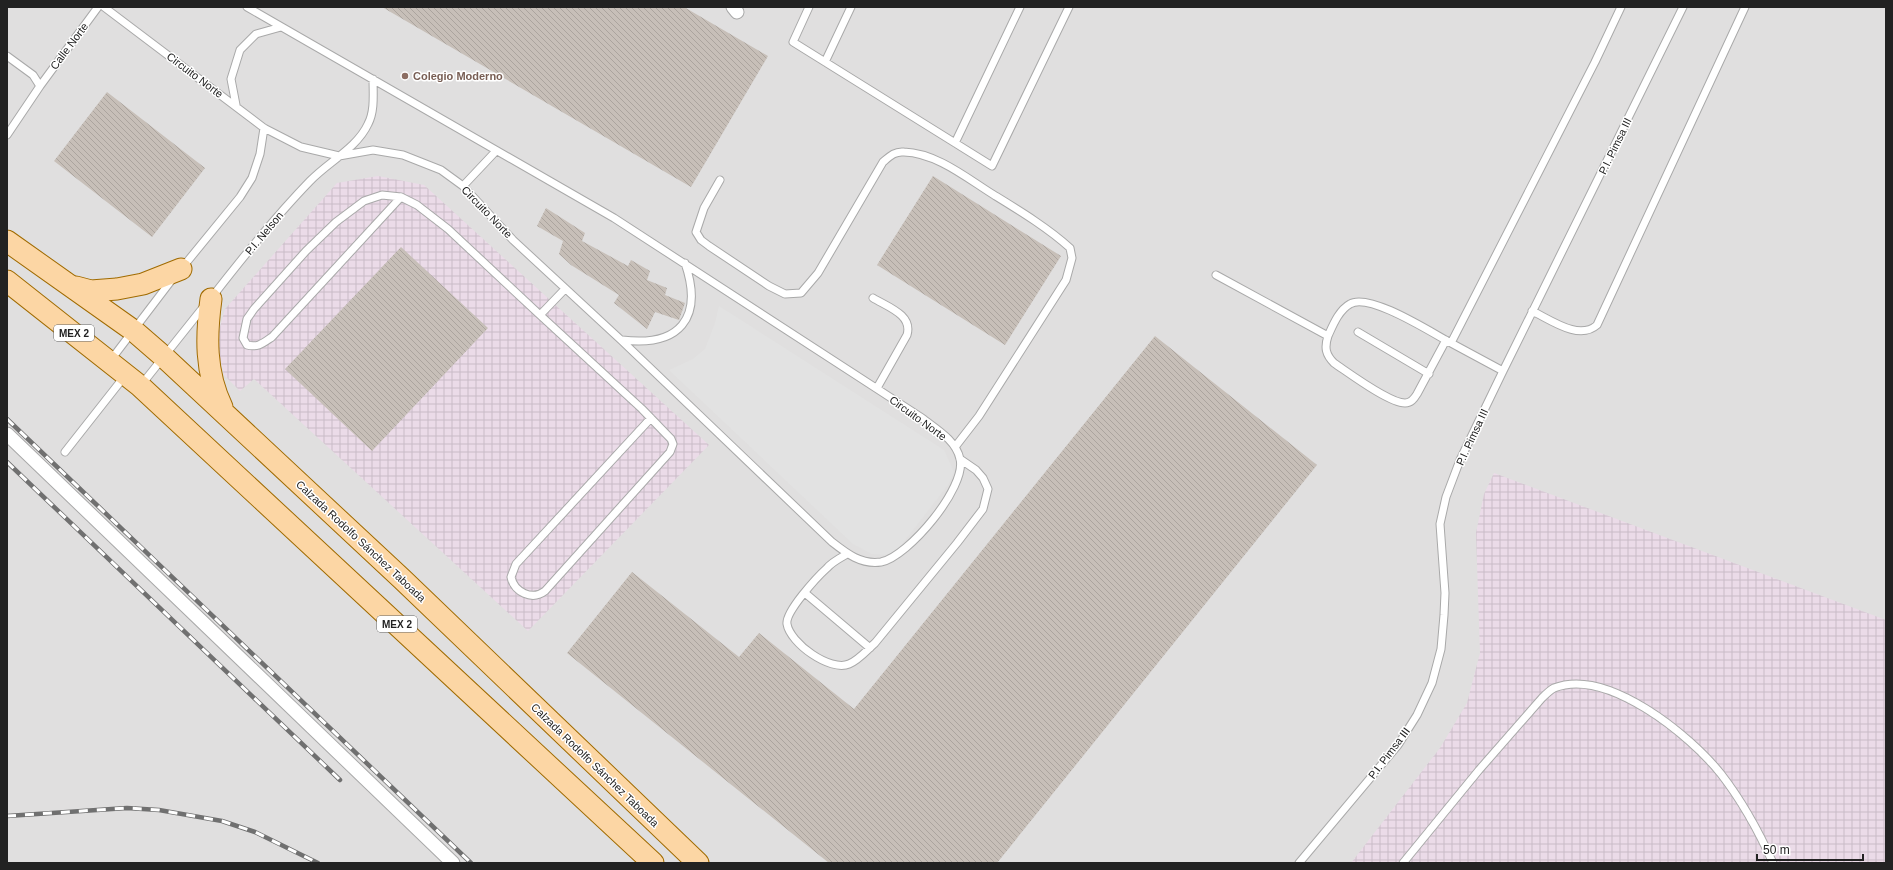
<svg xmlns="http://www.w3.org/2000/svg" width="1893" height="870" font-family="Arial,sans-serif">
  <defs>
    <pattern id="industrial-grid" width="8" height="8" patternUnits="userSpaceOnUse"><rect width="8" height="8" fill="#ebdbe8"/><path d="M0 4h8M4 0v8" fill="none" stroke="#c9bcc7"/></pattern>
    <pattern id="building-back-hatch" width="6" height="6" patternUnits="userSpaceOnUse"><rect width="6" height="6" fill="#c7bfb8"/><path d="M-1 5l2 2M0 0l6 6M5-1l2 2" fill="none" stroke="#aba49e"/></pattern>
  </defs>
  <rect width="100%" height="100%" fill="#f2efe9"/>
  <path fill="#e0dfdf" d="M 7,7 L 1886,7 L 1886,863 L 7,863 Z"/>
  <path fill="url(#industrial-grid)" d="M 378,176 L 424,185 L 709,445 L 528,631 L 254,379 L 240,391 L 224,375 L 219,354 L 218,334 L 225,309 L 337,183 Z
    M 1494,473 L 1886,620 L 1886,863 L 1351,863 L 1440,748 L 1467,703 L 1480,653 L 1476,533 L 1484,494 Z"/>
  <path fill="#e2e2e2" d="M 719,306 L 944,450 L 954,472 L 948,485 L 899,548 L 888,555 L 872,554 L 853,544 L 669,370 L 693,359 L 705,349 L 715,323 Z"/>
  <path fill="url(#building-back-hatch)" d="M 382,7 L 684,7 L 768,56 L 691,187 Z
    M 107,92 L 205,168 L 152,237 L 54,161 Z
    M 933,176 L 1061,256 L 1005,345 L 877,265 Z
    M 546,208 L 585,233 L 582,241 L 628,266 L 631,260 L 650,271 L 647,280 L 667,288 L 665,295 L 685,303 L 679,320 L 655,312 L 647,329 L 614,303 L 619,295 L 571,265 L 559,254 L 563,241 L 537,226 Z
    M 401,247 L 488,328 L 372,451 L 285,369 Z
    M 1155,336 L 1317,465 L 997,863 L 829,863 L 567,653 L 632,572 L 739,657 L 759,633 L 854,709 Z"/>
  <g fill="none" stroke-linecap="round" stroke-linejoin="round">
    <defs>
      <path id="lane" d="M 104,7 L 264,128 L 301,147 L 339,156 L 373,150 L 403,155 L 441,170 L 463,186 L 513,240 L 621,340 L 832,542 C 846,553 861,565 881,562 C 908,557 967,487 960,459 C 956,440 936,429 922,418 L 614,218 L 247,7
        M 809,7 L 793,42 L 992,166 L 1069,7
        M 7,56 L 33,75 L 40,86 L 7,135
        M 825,62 L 851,7
        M 40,86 L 98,7
        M 236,105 L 231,79 L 240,50 L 256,34 L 281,27
        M 955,143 L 1020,7
        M 720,180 L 704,208 L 696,232 L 701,240 L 709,246 L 769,286 L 785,294 L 801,293 L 818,273 L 883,162 C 890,156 895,151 904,152 C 937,153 968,179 994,195 C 1020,211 1048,228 1070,248 L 1072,258 L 1066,280 L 979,416 L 955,447
        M 463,186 L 496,151
        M 401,197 L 272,337 C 263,343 258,348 247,345 L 243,338 L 247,319 L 254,309 L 306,251 L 336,222 L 364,201 L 382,195 L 401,197 L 417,205 L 448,229 L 540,315 L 565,289
        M 182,268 L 240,197 L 252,178 L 260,154 L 264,128
        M 1216,275 L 1328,336 C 1333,325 1339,310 1350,304 C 1369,292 1432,333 1451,343
        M 212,297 C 243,257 275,217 310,181 C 328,162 357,148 368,124 C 375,111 373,93 373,79
        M 873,298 C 888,307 913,315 907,335 L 877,388
        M 1532,311 C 1551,320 1579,341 1597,325 L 1745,7
        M 540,315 L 642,409 L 671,439 L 673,444 L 670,452 L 545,591 C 532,601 514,592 511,577 L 516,564 L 651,418
        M 1358,332 L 1429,374
        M 1328,336 C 1324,348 1326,355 1334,363 C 1349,373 1389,403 1405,403 C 1411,403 1414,399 1417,394 L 1446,340
        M 622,340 C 679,347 704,319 685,263
        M 110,361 L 174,277
        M 1503,371 L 1451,343 L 1595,62 L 1621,7
        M 142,384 L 205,305
        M 65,452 L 124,377
        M 847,554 C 840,558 832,562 827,568 C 817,577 785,612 787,624 C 790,643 830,672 849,664 C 859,660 867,650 875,643 L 957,543 L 983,509 L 988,489 L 983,478 L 976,470 L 960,459
        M 805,593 L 870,648
        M 1299,863 L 1398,745 L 1417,715 L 1432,683 L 1441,649 L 1444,615 L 1445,593 L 1440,524 L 1446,497 L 1460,460 L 1503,371 L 1683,7
        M 1403,863 L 1479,770 L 1542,698 C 1546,694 1550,690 1554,688 C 1607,667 1690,735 1721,774 C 1742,801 1759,832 1773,863"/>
      <path id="street" d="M 733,7 L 737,12
        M 7,434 L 453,863"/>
      <path id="primary" d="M 7,241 L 134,331 L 164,357 L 402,579 L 698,863
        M 7,281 L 140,386 L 653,863
        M 76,287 L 91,291 L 117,289 L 143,284 L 181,269
        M 211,299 C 206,336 205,372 222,407"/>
    </defs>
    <use href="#lane" stroke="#a9a9a9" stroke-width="9"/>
    <use href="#street" stroke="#a9a9a9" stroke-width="15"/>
    <use href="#primary" stroke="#a06b00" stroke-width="23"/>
    <use href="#lane" stroke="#fff" stroke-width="7"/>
    <use href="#street" stroke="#fff" stroke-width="13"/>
    <use href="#primary" stroke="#fcd6a4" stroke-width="21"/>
    <defs>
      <path id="rail" d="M 7,419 L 471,863
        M 7,462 L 340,780
        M 7,816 L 127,808 L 159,810 L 222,821 L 255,832 L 318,863"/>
    </defs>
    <use href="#rail" stroke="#707070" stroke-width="4.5"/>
    <use href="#rail" stroke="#fff" stroke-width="3" stroke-dasharray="9" stroke-linecap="butt"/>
  </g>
  <circle fill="#8d6e63" stroke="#fff" stroke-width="1.5" cx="405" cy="76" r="4"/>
  <g text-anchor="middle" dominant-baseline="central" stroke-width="3" stroke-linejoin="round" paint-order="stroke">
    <g fill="#fff" stroke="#646464" stroke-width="1">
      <rect x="54" y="325" width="40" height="16" rx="3"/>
      <rect x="377" y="616" width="40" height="16" rx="3"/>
    </g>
    <g font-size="10" font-weight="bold" fill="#222">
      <text x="74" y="333">MEX 2</text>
      <text x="397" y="624">MEX 2</text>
    </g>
    <g font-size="11" fill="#222" stroke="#fff">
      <text transform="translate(69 46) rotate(-53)">Calle Norte</text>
      <text transform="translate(195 75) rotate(37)">Circuito Norte</text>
      <text transform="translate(1615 146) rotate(-64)">P.I. Pimsa III</text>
      <text transform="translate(487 212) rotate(46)">Circuito Norte</text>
      <text transform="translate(264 233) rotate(-50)">P.I. Nelson</text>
      <text transform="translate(918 418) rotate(36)">Circuito Norte</text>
      <text transform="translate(1472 437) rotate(-65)">P.I. Pimsa III</text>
      <text transform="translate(361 541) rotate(43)">Calzada Rodolfo Sánchez Taboada</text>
      <text transform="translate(1389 753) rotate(-53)">P.I. Pimsa III</text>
      <text transform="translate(595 765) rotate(44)">Calzada Rodolfo Sánchez Taboada</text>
    </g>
    <g font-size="11" font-weight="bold" fill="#785e54" stroke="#fff" text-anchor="start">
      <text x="413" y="76">Colegio Moderno</text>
    </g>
  </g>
  <rect width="1893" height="870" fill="none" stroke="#222222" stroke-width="16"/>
  <path d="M1757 854v6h106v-6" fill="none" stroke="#222222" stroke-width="2"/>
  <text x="1763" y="854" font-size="12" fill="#222222" stroke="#ffffff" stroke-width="3" paint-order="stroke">50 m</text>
</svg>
